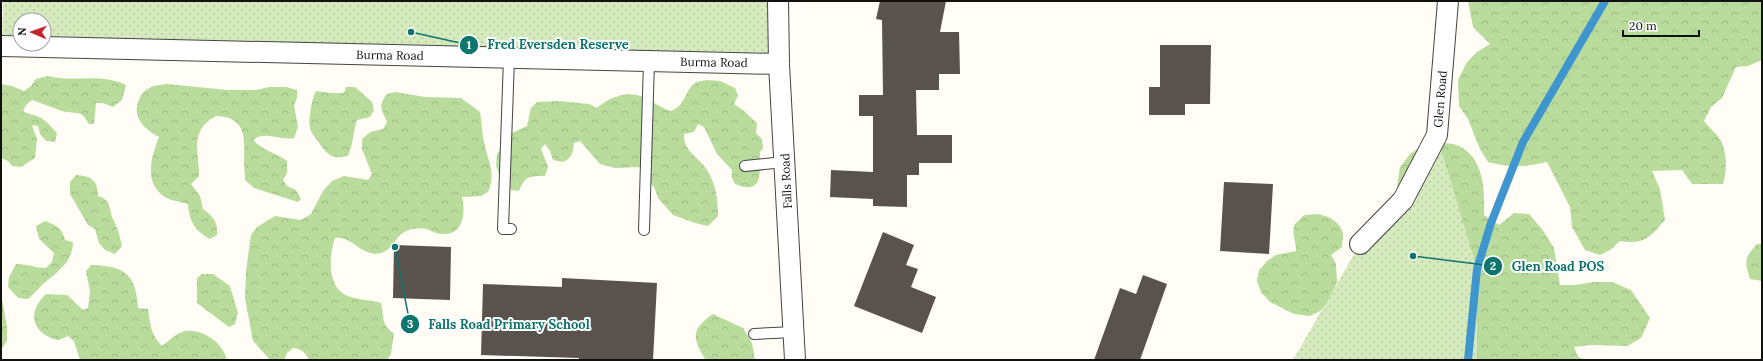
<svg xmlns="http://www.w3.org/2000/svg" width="1763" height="361" font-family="Lora,serif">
  <defs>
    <pattern id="forest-crowns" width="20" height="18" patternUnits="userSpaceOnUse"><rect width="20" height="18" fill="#b9dc9c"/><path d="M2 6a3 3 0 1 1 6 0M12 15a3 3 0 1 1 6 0" fill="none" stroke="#9ebc85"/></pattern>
    <pattern id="park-dots" width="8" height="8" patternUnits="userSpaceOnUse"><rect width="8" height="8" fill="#d5ebbd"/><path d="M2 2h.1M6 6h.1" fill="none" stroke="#b6c8a1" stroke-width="1.8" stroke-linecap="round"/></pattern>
  </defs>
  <rect width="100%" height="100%" fill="#fffdf5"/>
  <path fill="url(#forest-crowns)" d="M 1468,1 L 1762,1 L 1762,60 L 1748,66 L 1736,67 L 1722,98 L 1711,107 L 1704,121 C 1709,128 1719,135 1722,143 C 1727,156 1727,171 1723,184 L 1692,184 L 1682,170 L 1652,171 L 1660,189 L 1665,220 C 1650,237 1645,245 1620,241 L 1610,250 L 1600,255 L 1585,250 L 1572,227 L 1570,207 L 1547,162 C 1524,167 1511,168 1488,162 L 1480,149 L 1468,119 L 1459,106 L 1458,80 L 1467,62 L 1477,52 L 1490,44 L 1473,27 Z
    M 48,76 C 74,83 99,72 126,85 L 122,100 L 113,107 L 103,103 L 96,103 L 94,124 L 89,124 L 82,114 L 62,111 L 32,100 L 26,105 L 23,111 C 29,115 33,114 39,117 C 47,121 51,127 57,133 L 55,142 L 46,141 L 40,134 L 38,126 L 32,125 L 37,139 L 35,158 L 21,167 L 12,166 L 8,161 L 1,158 L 1,84 L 12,86 L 24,91 L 31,86 L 36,79 Z
    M 707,80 L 720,81 L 735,88 L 738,95 L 734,104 L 744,111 L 757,123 L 756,133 L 762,139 L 763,148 L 760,152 C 759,171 765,196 735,184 L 732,178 L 732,170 L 717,154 L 704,127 L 698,124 L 694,132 L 684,134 C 683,152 699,157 707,170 C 716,184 718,200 718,216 L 708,226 L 695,223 L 673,215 L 658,198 L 655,189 L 639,167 L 615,168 L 600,164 L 580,141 L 574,143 C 573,153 572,158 563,162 L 553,160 L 550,151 L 545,144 L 541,149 L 548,167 L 545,176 C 529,176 525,176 519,191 L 511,190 L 499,174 L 496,166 L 497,154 L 512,133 L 527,126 L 531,108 L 537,102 L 559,101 L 589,104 L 597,108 C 608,98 628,90 643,97 C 653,101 660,108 671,111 C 687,105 684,89 697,82 C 700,81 704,81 707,80 Z
    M 167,84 L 227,90 L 256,90 L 269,87 L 286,87 L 297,90 L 297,98 L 294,105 L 298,127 L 294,138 C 281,141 265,130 253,140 C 262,150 276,153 287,161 L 287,173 L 283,180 L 287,186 L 296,190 L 301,199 L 298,202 L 254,188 L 245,180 C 245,173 244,167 244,161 C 245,137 246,117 216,116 C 189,131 199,150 199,176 L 191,184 L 200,196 L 203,209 C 213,216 218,222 217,235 L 210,239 C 195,231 189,221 188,204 C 179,201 168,201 161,194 C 144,179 152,155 159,137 C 145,130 131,117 139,100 C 141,94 145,90 151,87 C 156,85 162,85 167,84 Z
    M 346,87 L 355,87 L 372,102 L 374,110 L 370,117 L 357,120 C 353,132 353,145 348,156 C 332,160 326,154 318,141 C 315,137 311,133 310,128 C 308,119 312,98 316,91 L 330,93 L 344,93 Z
    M 395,92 L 425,97 L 461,98 L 480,112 C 482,123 482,136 485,146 C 489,164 496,174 488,192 L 481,196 L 462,197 C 466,213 463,236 442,234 C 437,234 432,231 427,229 C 413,226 398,231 394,245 C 390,248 385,252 381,253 C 362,258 352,235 335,238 C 328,257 327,291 351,297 C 360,300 371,300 381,303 C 384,316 381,326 394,333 L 391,354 L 387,360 L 309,360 C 305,352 302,349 293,348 L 287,353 L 284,360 L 270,360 L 253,341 L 245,298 L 246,271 L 251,235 L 257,227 L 275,216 L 301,220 L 311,214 L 323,191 L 332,181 L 344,176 L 368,180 L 372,174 L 362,149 L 362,139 L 370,132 L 383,129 L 387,122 C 382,109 377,107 387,94 Z
    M 1424,144 C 1434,144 1447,142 1456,145 C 1484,155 1485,190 1484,215 L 1499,225 L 1514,213 L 1529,214 L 1542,229 L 1554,248 L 1560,285 L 1576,285 L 1594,282 L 1612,282 L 1631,290 L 1650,318 L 1641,338 L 1627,346 L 1590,345 L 1574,347 L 1578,357 L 1586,360 L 1377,360 L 1403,200 L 1397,187 L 1400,167 L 1410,154 Z
    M 76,175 C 91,176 98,180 98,196 C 113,201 108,210 114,221 C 118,230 120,236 122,246 L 115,254 L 105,250 L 99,243 L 95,229 L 88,225 L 70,194 L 70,182 Z
    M 1318,214 C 1328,216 1341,222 1343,234 C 1343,238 1342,243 1342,247 L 1331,255 L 1336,264 L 1337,281 L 1332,299 L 1320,311 L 1310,316 L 1294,314 L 1270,302 L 1261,292 L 1257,281 L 1259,270 L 1267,261 L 1276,255 L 1296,251 C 1296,240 1292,237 1294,225 L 1304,215 Z
    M 45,221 C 56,225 62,228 65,240 L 73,242 C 72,265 56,272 41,286 C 37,290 33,295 28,299 L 18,298 L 8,287 L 9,277 L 16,264 C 27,264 36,268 46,268 L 52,262 L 54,253 L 39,239 L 36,226 Z
    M 1757,244 L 1762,244 L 1762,281 L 1750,279 C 1744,261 1745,257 1757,244 Z
    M 91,265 C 125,266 136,274 138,308 L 148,309 C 150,324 151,335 162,346 C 170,340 176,333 186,331 C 203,328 224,344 227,360 L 80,360 L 74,341 L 68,336 C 65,337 62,339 59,340 C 56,340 50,338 47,336 C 28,325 32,307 46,294 L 67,295 L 83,310 L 88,308 L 90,292 L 86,271 Z
    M 202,274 L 213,274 L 230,286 L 238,313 L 235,324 L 229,327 L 197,303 L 197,278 Z
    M 1,294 L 7,327 L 7,341 L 1,349 Z
    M 713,314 L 743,328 L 752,343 L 755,360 L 702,360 L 705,359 C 692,338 691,329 713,314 Z"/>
  <path fill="url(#park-dots)" fill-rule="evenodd" d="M 3,1 L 778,1 L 779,64 L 2,46 ZM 20,20 L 44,20 L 44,44 L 20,44 Z
    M 1437,135 L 1477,269 L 1477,360 L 1293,360 L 1360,244 Z"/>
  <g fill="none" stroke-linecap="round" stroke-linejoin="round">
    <path stroke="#3f96cf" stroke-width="8" d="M 1468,360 L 1477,269 L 1491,223 L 1523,142 L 1605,1"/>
  </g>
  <path fill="#5a524d" d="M 880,1 L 946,1 L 940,32 L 959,32 L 960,74 L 939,74 L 939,90 L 916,90 L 917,135 L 952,135 L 952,163 L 919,163 L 919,175 L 907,175 L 907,207 L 873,206 L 873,199 L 830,197 L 831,170 L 873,172 L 873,116 L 859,116 L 859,95 L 883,95 L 882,20 L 876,19 Z
    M 1160,45 L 1211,45 L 1210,104 L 1185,104 L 1185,115 L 1149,115 L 1149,87 L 1160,87 Z
    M 1224,182 L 1273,184 L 1269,254 L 1220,251 Z
    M 883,232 L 914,245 L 906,265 L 918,269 L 911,287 L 936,297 L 922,333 L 854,306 Z
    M 394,245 L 451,247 L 450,300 L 393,298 Z
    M 1143,275 L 1167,284 L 1140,360 L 1094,360 L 1120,288 L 1136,294 Z
    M 562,278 L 657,283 L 653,360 L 579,360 L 579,358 L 481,355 L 483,284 L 562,287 Z"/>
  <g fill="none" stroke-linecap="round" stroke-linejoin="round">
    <defs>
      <path id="lane" d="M 509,58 L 503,229 L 511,229
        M 745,166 L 785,162
        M 644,230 L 649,61
        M 754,334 L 794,332"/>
      <path id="street" d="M 778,1 L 779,64 L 795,360
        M 1,46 L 779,64
        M 1360,244 L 1403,200 L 1437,135 L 1448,1"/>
    </defs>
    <use href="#lane" stroke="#444" stroke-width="12"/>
    <use href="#street" stroke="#444" stroke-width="22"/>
    <use href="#lane" stroke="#fff" stroke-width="10"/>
    <use href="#street" stroke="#fff" stroke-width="20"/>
  </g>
  <g text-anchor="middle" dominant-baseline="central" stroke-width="4" stroke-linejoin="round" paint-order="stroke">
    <g font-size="12" fill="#111" stroke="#fff">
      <text transform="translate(390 55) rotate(1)">Burma Road</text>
      <text transform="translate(714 62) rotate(1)">Burma Road</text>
      <text transform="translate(1440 99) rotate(-85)">Glen Road</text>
      <text transform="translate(786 181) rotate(-93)">Falls Road</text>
    </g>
  </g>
  <path fill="none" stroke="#0f766e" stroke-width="1.5" d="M411 32L469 45M1413 256L1493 266M395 247L410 324"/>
  <g fill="#0f766e" stroke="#fff" stroke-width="1.5">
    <circle cx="411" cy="32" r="4"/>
    <circle cx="1413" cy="256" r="4"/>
    <circle cx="395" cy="247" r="4"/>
    <circle cx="469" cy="45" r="10"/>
    <circle cx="1493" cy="266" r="10"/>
    <circle cx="410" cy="324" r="10"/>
  </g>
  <g font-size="12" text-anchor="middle" font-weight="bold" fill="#fff">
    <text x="469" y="49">1</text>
    <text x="1493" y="270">2</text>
    <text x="410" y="328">3</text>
  </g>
  <g font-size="13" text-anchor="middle" font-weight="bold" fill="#0f766e" stroke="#fff" stroke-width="4" stroke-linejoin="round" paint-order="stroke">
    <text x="558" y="49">Fred Eversden Reserve</text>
    <text x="1558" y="271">Glen Road POS</text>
    <text x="509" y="329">Falls Road Primary School</text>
  </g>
  <rect width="1763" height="361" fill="none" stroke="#111111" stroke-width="4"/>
  <g transform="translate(32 32) rotate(272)"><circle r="19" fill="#ffffff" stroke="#a0a0a0"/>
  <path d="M0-3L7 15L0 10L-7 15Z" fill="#c4262e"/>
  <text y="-6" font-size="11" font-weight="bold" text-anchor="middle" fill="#111111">N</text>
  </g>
  <path d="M1623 30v6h76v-6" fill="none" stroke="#111111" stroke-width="2"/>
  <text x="1629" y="30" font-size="12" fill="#111111" stroke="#ffffff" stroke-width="3" paint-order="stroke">20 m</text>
</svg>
